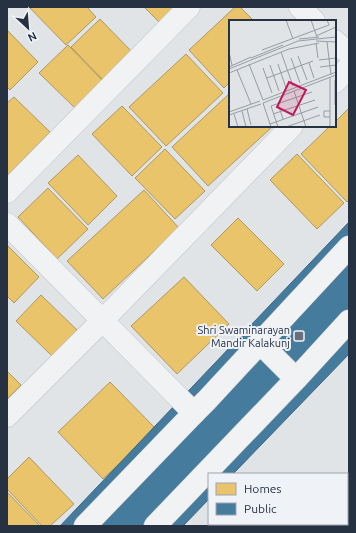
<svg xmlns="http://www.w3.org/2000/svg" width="356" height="533" font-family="Ubuntu,sans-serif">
  <rect width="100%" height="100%" fill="#e1e4e7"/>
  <path fill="#e9c46a" stroke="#ae985e" d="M 29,7 L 87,7 L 96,17 L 66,45 Z
    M 144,7 L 177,7 L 160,23 Z
    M 235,7 L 240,7 L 254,21 L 230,21 L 230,82 L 224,88 L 189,50 Z
    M 100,19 L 135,55 L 106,83 L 71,47 Z
    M 7,30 L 38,62 L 10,90 L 7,87 Z
    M 68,45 L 103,81 L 75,108 L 39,73 Z
    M 186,54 L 223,93 L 166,146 L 129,107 Z
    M 230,93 L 230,126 L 271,126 L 272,127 L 208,186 L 172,147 Z
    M 14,97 L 50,132 L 7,176 L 7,103 Z
    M 122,106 L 162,147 L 132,176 L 92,134 Z
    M 349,108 L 349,200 L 347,202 L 301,154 L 330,126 L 335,126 L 335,122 Z
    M 165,149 L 205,191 L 175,219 L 135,178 Z
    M 297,154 L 344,203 L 317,229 L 270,180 Z
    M 78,155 L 117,196 L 88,225 L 48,183 Z
    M 48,188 L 88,229 L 57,259 L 18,217 Z
    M 144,190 L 179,228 L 103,299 L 67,261 Z
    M 238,218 L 284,264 L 257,291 L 211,245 Z
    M 7,245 L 39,277 L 14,303 L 7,296 Z
    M 184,277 L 229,324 L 177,374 L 131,326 Z
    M 41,295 L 77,330 L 52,356 L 16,321 Z
    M 7,371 L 21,385 L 7,399 Z
    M 110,382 L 156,429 L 103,479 L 58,432 Z
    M 29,457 L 74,504 L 50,526 L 42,526 L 7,489 L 7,479 Z
    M 7,492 L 40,526 L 7,526 Z
    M 347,497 L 349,498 L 349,526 L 319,526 L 320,524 L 347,524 Z"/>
  <path fill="#457b9d" stroke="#3c6582" d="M 349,222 L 349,354 L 233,474 L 209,474 L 209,499 L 183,526 L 60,526 Z"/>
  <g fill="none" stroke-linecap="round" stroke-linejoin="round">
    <defs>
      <path id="minor" d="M 300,7 L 314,21
        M 335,41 L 349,54
        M 335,82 L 349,67
        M 7,192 L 189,7
        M 7,224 L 194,413
        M 7,416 L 103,320 L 292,126
        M 285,524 L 287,526"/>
      <path id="tertiary" d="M 260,343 L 296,379
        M 85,526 L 194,413 L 207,400 L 349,247
        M 155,526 L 296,379 L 349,321"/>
    </defs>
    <use href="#minor" stroke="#bfc2c5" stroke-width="23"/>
    <use href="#tertiary" stroke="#bfc2c5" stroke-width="23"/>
    <use href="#minor" stroke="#f1f2f3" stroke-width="22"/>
    <use href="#tertiary" stroke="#f1f2f3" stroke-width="22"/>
  </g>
  <rect fill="#67707c" stroke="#eff2f7" stroke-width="1.5" x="294" y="331" width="10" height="10" rx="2"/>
  <g text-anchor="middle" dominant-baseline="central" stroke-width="4" stroke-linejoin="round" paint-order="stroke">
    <g font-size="11" fill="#263142" stroke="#eff2f7" text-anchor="end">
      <text x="290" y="330">Shri Swaminarayan<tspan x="290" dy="13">Mandir Kalakunj</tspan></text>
    </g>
  </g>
  <g transform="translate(229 20)">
    <rect width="107" height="107" fill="#e1e4e7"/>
    <path fill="none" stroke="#969ca5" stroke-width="1" d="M 57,0 L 64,19M 82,0 L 88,17M 87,16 L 107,7M 70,19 L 90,17M 87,21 L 107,22M 98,22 L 102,55M 87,23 L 89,38M 33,30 L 100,5 L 98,0M 0,32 L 3,45M 52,32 L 64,66M 69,36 L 78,60M 22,38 L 54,25M 62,38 L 71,63M 90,40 L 107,38M 80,43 L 85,58M 20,44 L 34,80M 49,44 L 57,68M 41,45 L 50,71M 0,47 L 22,37M 91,47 L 107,45M 34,48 L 43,73M 0,49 L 69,21 L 107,17M 8,50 L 22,84M 0,53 L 60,29 L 90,23M 38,58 L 84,41M 101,58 L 101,107M 106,60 L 106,85M 65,71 L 77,107M 34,80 L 107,52M 34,83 L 107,55M 34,83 L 42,107M 49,84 L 54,99M 18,89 L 22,105M 13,91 L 17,107M 101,91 L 95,91 L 95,97 L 101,97M 0,92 L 31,81M 5,94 L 9,107M 44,94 L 86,80M 0,95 L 32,84M 41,104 L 89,87M 49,107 L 42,86 L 83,72M 57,107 L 91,95"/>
    <path fill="#c2185b" fill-opacity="0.15" stroke="#c2185b" stroke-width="2" d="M 60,62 L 77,70 L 64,95 L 48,87 Z"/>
    <rect width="107" height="107" fill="none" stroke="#263142" stroke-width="2"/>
  </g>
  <rect width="356" height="533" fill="none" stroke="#263142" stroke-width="16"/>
  <rect x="208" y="473" width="140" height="52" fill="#eff2f7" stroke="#9fa5af"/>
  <rect x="216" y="483" width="20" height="12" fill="#e9c46a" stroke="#9fa5af"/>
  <text x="244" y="493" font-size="12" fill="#263142">Homes</text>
  <rect x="216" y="503" width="20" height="12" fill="#457b9d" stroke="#9fa5af"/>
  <text x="244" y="513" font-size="12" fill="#263142">Public</text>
  <g transform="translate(28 28) rotate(154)" stroke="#eff2f7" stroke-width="3" paint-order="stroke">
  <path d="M0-3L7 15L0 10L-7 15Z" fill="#263142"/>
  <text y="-6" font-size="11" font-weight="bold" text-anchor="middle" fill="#263142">N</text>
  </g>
</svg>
